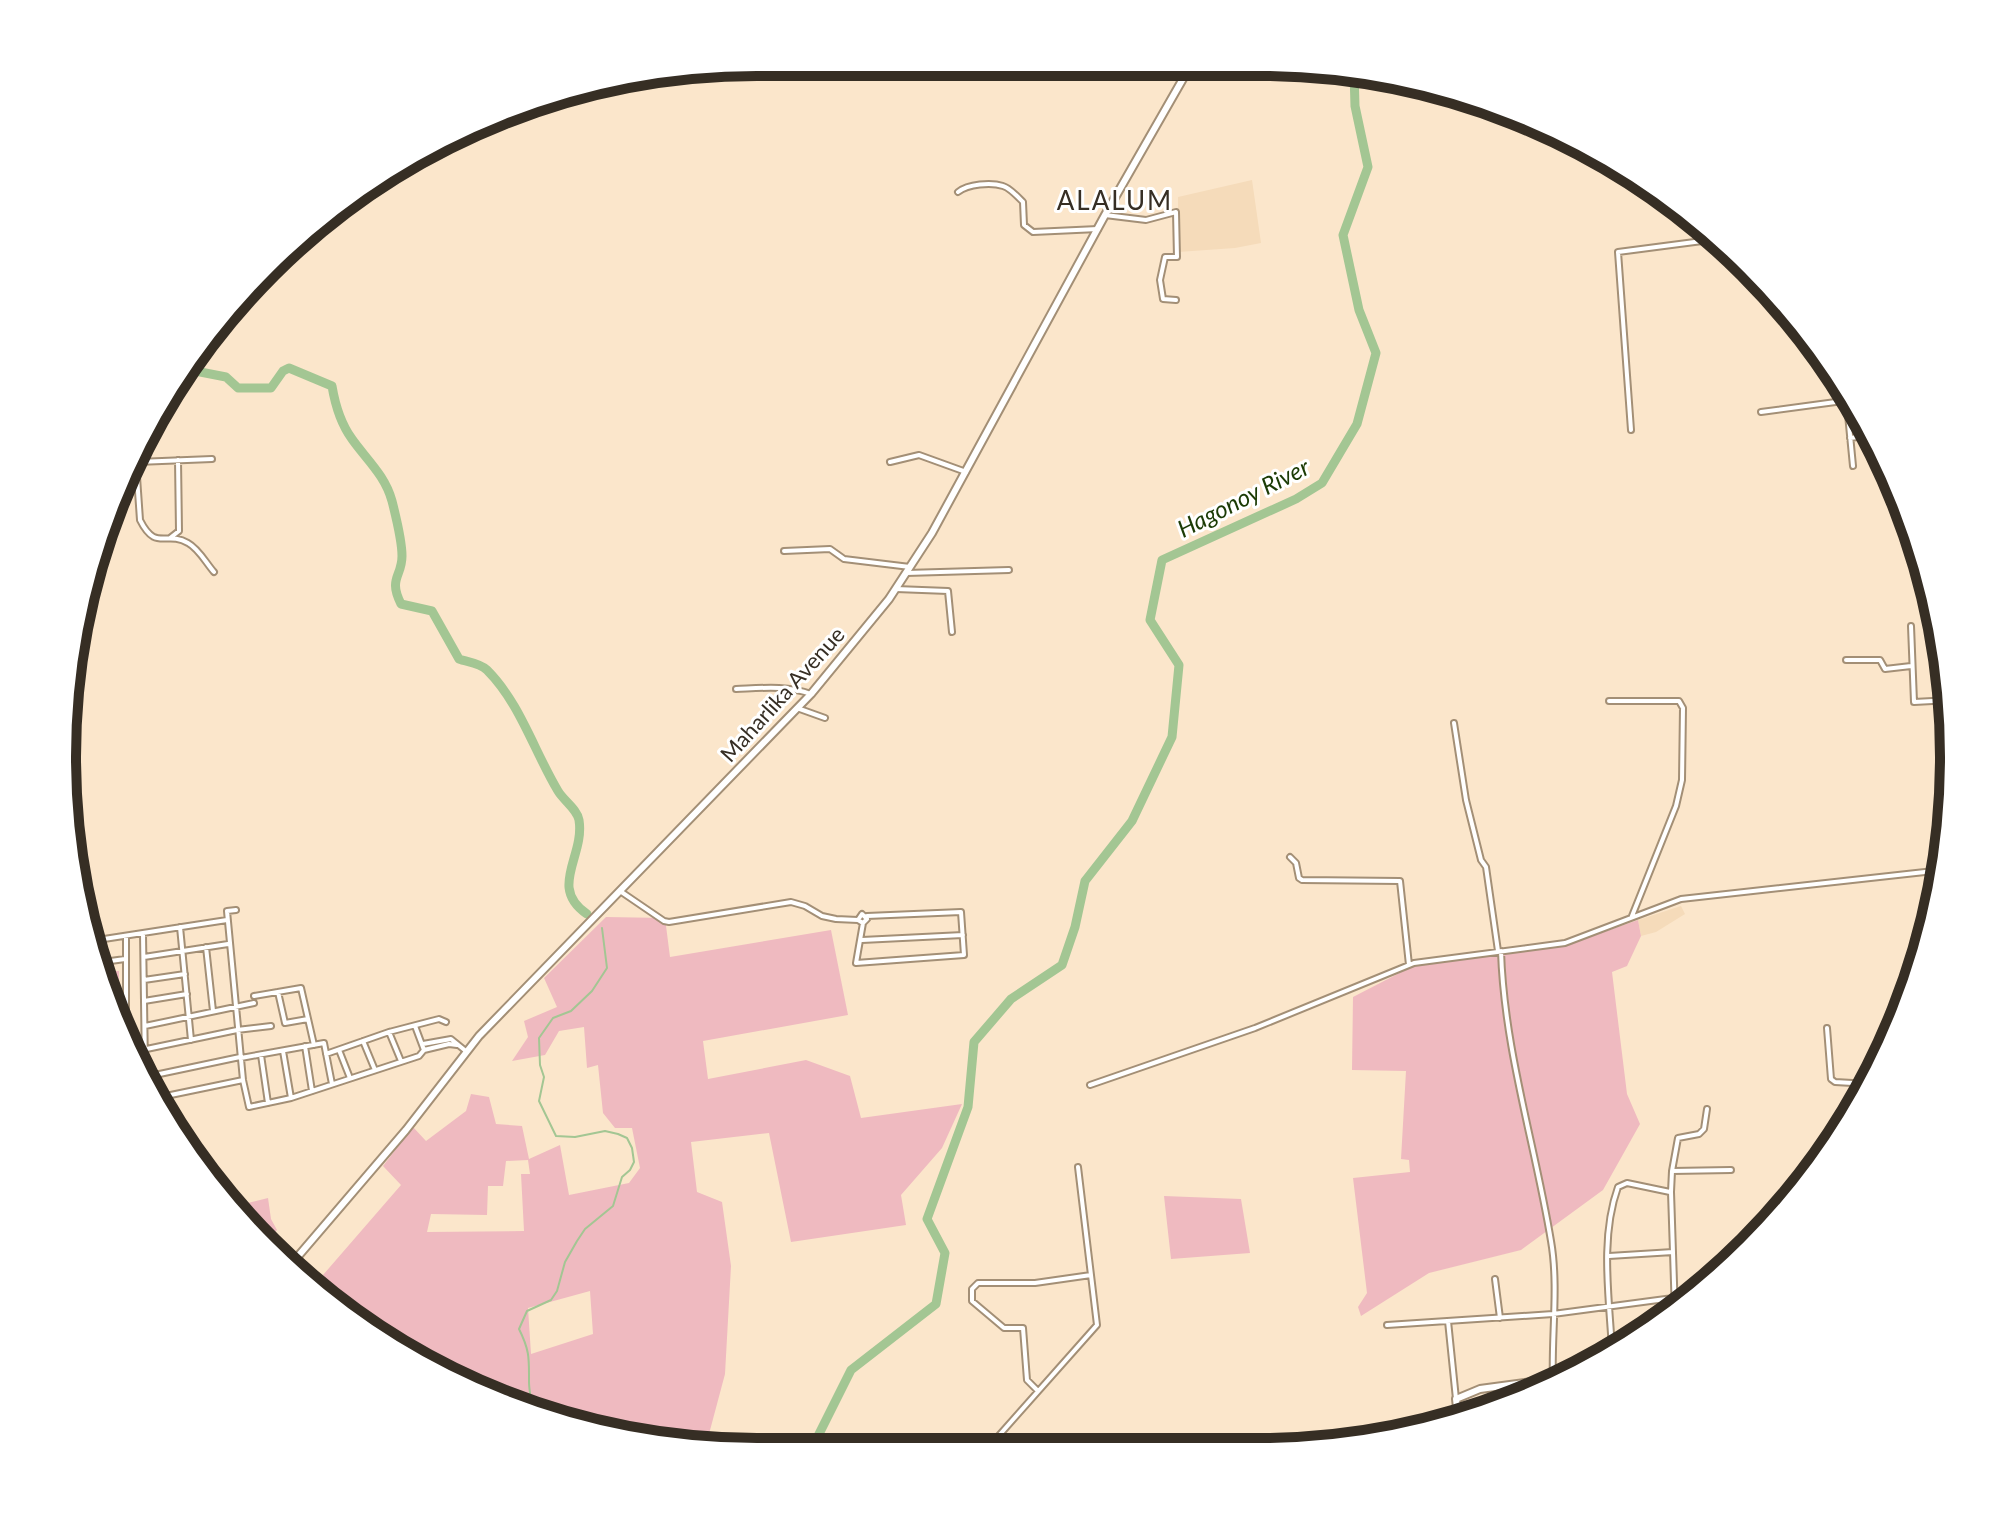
<svg xmlns="http://www.w3.org/2000/svg" width="2016" height="1514" font-family="Lato,sans-serif">
  <rect width="100%" height="100%" fill="#fbe6cb"/>
  <path fill="#f5dbba" d="M 1252,180 L 1261,243 L 1235,248 L 1178,252 L 1178,197 Z
    M 1681,906 L 1685,914 L 1656,932 L 1641,936 L 1638,920 Z"/>
  <path fill="#efbac0" fill-rule="evenodd" d="M 606,917 L 665,918 L 670,957 L 831,930 L 848,1015 L 703,1041 L 708,1079 L 806,1060 L 850,1076 L 861,1118 L 962,1104 L 942,1148 L 901,1195 L 906,1225 L 791,1242 L 769,1133 L 691,1142 L 697,1192 L 722,1202 L 731,1266 L 725,1374 L 705,1449 L 577,1428 L 410,1359 L 329,1301 L 336,1293 L 323,1275 L 401,1185 L 383,1166 L 413,1127 L 426,1141 L 466,1111 L 471,1094 L 489,1097 L 496,1124 L 522,1126 L 529,1159 L 560,1145 L 569,1195 L 629,1183 L 640,1168 L 632,1128 L 615,1128 L 603,1113 L 598,1065 L 587,1068 L 584,1027 L 559,1031 L 545,1055 L 512,1061 L 528,1037 L 524,1021 L 557,1007 L 544,978 ZM 528,1160 L 530,1174 L 521,1174 L 524,1231 L 427,1232 L 431,1214 L 487,1215 L 488,1186 L 503,1186 L 506,1161 ZM 590,1291 L 593,1334 L 531,1354 L 528,1308 Z
    M 1638,920 L 1641,936 L 1627,966 L 1612,972 L 1627,1094 L 1640,1124 L 1603,1190 L 1521,1250 L 1429,1273 L 1361,1316 L 1358,1307 L 1367,1293 L 1353,1178 L 1410,1172 L 1409,1160 L 1401,1159 L 1406,1071 L 1352,1070 L 1353,997 L 1413,966 L 1564,946 Z
    M 97,971 L 119,971 L 119,985 L 101,985 Z
    M 1164,1196 L 1241,1199 L 1250,1253 L 1171,1259 Z
    M 268,1198 L 271,1219 L 277,1230 L 265,1243 L 231,1207 Z"/>
  <g fill="none" stroke-linecap="round" stroke-linejoin="round">
    <path stroke="#a3c693" stroke-width="2" d="M 531,1409 C 532,1400 529,1391 529,1382 C 529,1359 530,1351 519,1329 L 527,1311 L 551,1300 L 557,1291 L 565,1262 L 577,1241 L 585,1229 L 613,1206 L 622,1177 L 630,1170 L 634,1162 L 632,1148 L 627,1138 L 618,1134 L 605,1131 L 575,1137 L 556,1136 L 539,1101 L 544,1077 L 540,1065 L 539,1038 L 553,1018 L 571,1011 L 592,991 L 607,968 L 602,928"/>
    <path stroke="#a3c693" stroke-width="9" d="M 190,370 L 226,377 L 238,388 L 271,388 L 283,371 L 289,368 L 332,386 C 335,404 341,424 352,439 C 366,459 385,475 392,501 C 396,517 402,540 402,556 C 402,577 388,578 401,604 L 432,611 L 459,659 C 467,662 480,663 487,670 C 520,703 534,751 558,791 C 564,801 577,809 579,820 C 585,857 548,887 587,914
      M 811,1450 L 851,1370 L 936,1304 L 945,1253 L 927,1219 L 968,1107 L 974,1042 L 1011,999 L 1062,965 L 1075,927 L 1085,881 L 1132,821 L 1172,737 L 1179,665 L 1150,620 L 1162,560 L 1296,499 L 1322,483 L 1357,424 L 1376,353 L 1359,310 L 1343,235 L 1368,167 L 1355,106 L 1354,72"/>
    <defs>
      <path id="street" d="M 958,192 C 968,184 991,182 1003,186 C 1010,188 1018,197 1023,202 L 1024,225 L 1033,232 L 1098,229
        M 1105,215 L 1146,220 L 1176,212 L 1177,257 L 1165,257 L 1160,280 L 1163,299 L 1176,300
        M 1761,412 L 1843,401 L 1847,404 L 1853,466
        M 1631,430 L 1618,252 L 1710,240
        M 1850,438 L 1873,435
        M 135,448 L 140,520 C 156,552 166,530 188,543 C 199,549 206,563 214,572
        M 137,462 L 212,459
        M 890,462 L 919,455 L 966,472
        M 170,538 L 179,531 L 178,460
        M 784,551 L 830,549 L 844,559 L 910,567
        M 906,573 L 1009,570
        M 896,589 L 948,591 L 952,632
        M 1911,626 L 1914,702 L 1951,700
        M 1846,660 L 1880,660 L 1885,669 L 1911,666
        M 736,689 C 761,688 787,685 811,694
        M 1609,701 L 1679,701 L 1683,708 L 1682,780 L 1676,806 L 1632,916
        M 797,708 L 825,718
        M 1454,723 L 1466,800 L 1481,860 L 1486,867 L 1498,951
        M 1290,857 L 1296,863 L 1299,878 L 1302,880 L 1400,881 L 1409,965
        M 620,891 L 664,921 L 669,922 L 791,902 L 805,906 L 822,916 L 836,919 L 858,920 L 863,923 L 867,919 L 862,914 L 858,920
        M 236,910 L 227,911 L 243,1080 L 249,1107 L 291,1098 L 419,1056 L 424,1050 L 415,1026
        M 863,923 L 856,963 L 964,955 L 961,912 L 867,916
        M 180,927 L 191,1040
        M 143,934 L 145,1067
        M 862,940 L 963,935
        M 91,941 L 227,920
        M 206,947 L 213,1011
        M 1501,951 C 1504,1049 1535,1144 1551,1241 C 1559,1287 1551,1337 1553,1383
        M 144,957 L 228,944
        M 96,963 L 125,959
        M 144,980 L 185,974
        M 278,992 L 285,1023 L 308,1019
        M 254,996 L 301,988 L 314,1045
        M 144,1001 L 187,994
        M 145,1026 L 254,1003
        M 1827,1028 L 1831,1079 L 1835,1082 L 1870,1084
        M 126,1031 L 126,936
        M 389,1032 L 401,1061
        M 363,1041 L 375,1070
        M 423,1044 L 451,1039 L 467,1052
        M 305,1046 L 312,1091
        M 339,1050 L 350,1078
        M 424,1050 L 449,1044 L 457,1045
        M 137,1051 L 237,1030 L 271,1026
        M 283,1051 L 291,1098
        M 326,1054 L 389,1032 L 439,1019 L 446,1022
        M 261,1055 L 268,1103
        M 241,1058 L 324,1043 L 332,1084
        M 150,1076 L 240,1057
        M 1090,1085 L 1255,1028 L 1414,963 L 1565,943 L 1681,899 L 1943,870
        M 161,1097 L 243,1080
        M 1672,1171 L 1731,1170
        M 1609,1256 L 1673,1252
        M 1495,1279 L 1500,1318
        M 1675,1313 L 1671,1192 L 1672,1171 L 1678,1138 L 1699,1134 L 1704,1129 L 1707,1109
        M 1448,1321 L 1456,1399
        M 1387,1325 L 1553,1314 L 1673,1298
        M 1612,1349 C 1609,1296 1600,1237 1618,1187 L 1627,1183 L 1670,1192
        M 1513,1386 L 1514,1402
        M 1038,1391 L 1027,1380 L 1023,1328 L 1004,1328 L 972,1301 L 972,1289 L 978,1283 L 1035,1283 L 1091,1275
        M 987,1449 L 1097,1325 L 1078,1167"/>
      <path id="secondary" d="M 288,1268 L 406,1130 L 479,1036 L 811,694 L 889,599 L 932,533 L 1105,215 L 1192,63
        M 1458,1417 L 1456,1399 L 1480,1389 L 1561,1378"/>
    </defs>
    <use href="#street" stroke="#a38f76" stroke-width="8"/>
    <use href="#secondary" stroke="#a38f76" stroke-width="10"/>
    <use href="#street" stroke="#fff" stroke-width="4"/>
    <use href="#secondary" stroke="#fff" stroke-width="6"/>
  </g>
  <g text-anchor="middle" dominant-baseline="central" stroke-width="6" stroke-linejoin="round" paint-order="stroke">
    <g font-size="22" fill="#362e24" stroke="#fff">
      <text transform="translate(782 694) rotate(-48)">Maharlika Avenue</text>
    </g>
    <g font-size="24" font-style="italic" fill="#1b3b05" stroke="#fff">
      <text transform="translate(1243 497) rotate(-27)">Hagonoy River</text>
    </g>
    <g font-size="26" letter-spacing="2" fill="#362e24" stroke="#fff">
      <text x="1115" y="200">ALALUM</text>
    </g>
  </g>
  <path d="M0 0H2016V1514H0ZM757 76H1259A681 681 0 0 1 1940 757V757A681 681 0 0 1 1259 1438H757A681 681 0 0 1 76 757V757A681 681 0 0 1 757 76Z" fill="#fff" fill-rule="evenodd"/>
  <path fill="none" stroke="#362e24" stroke-width="10" d="M757 76H1259A681 681 0 0 1 1940 757V757A681 681 0 0 1 1259 1438H757A681 681 0 0 1 76 757V757A681 681 0 0 1 757 76Z"/>
</svg>
